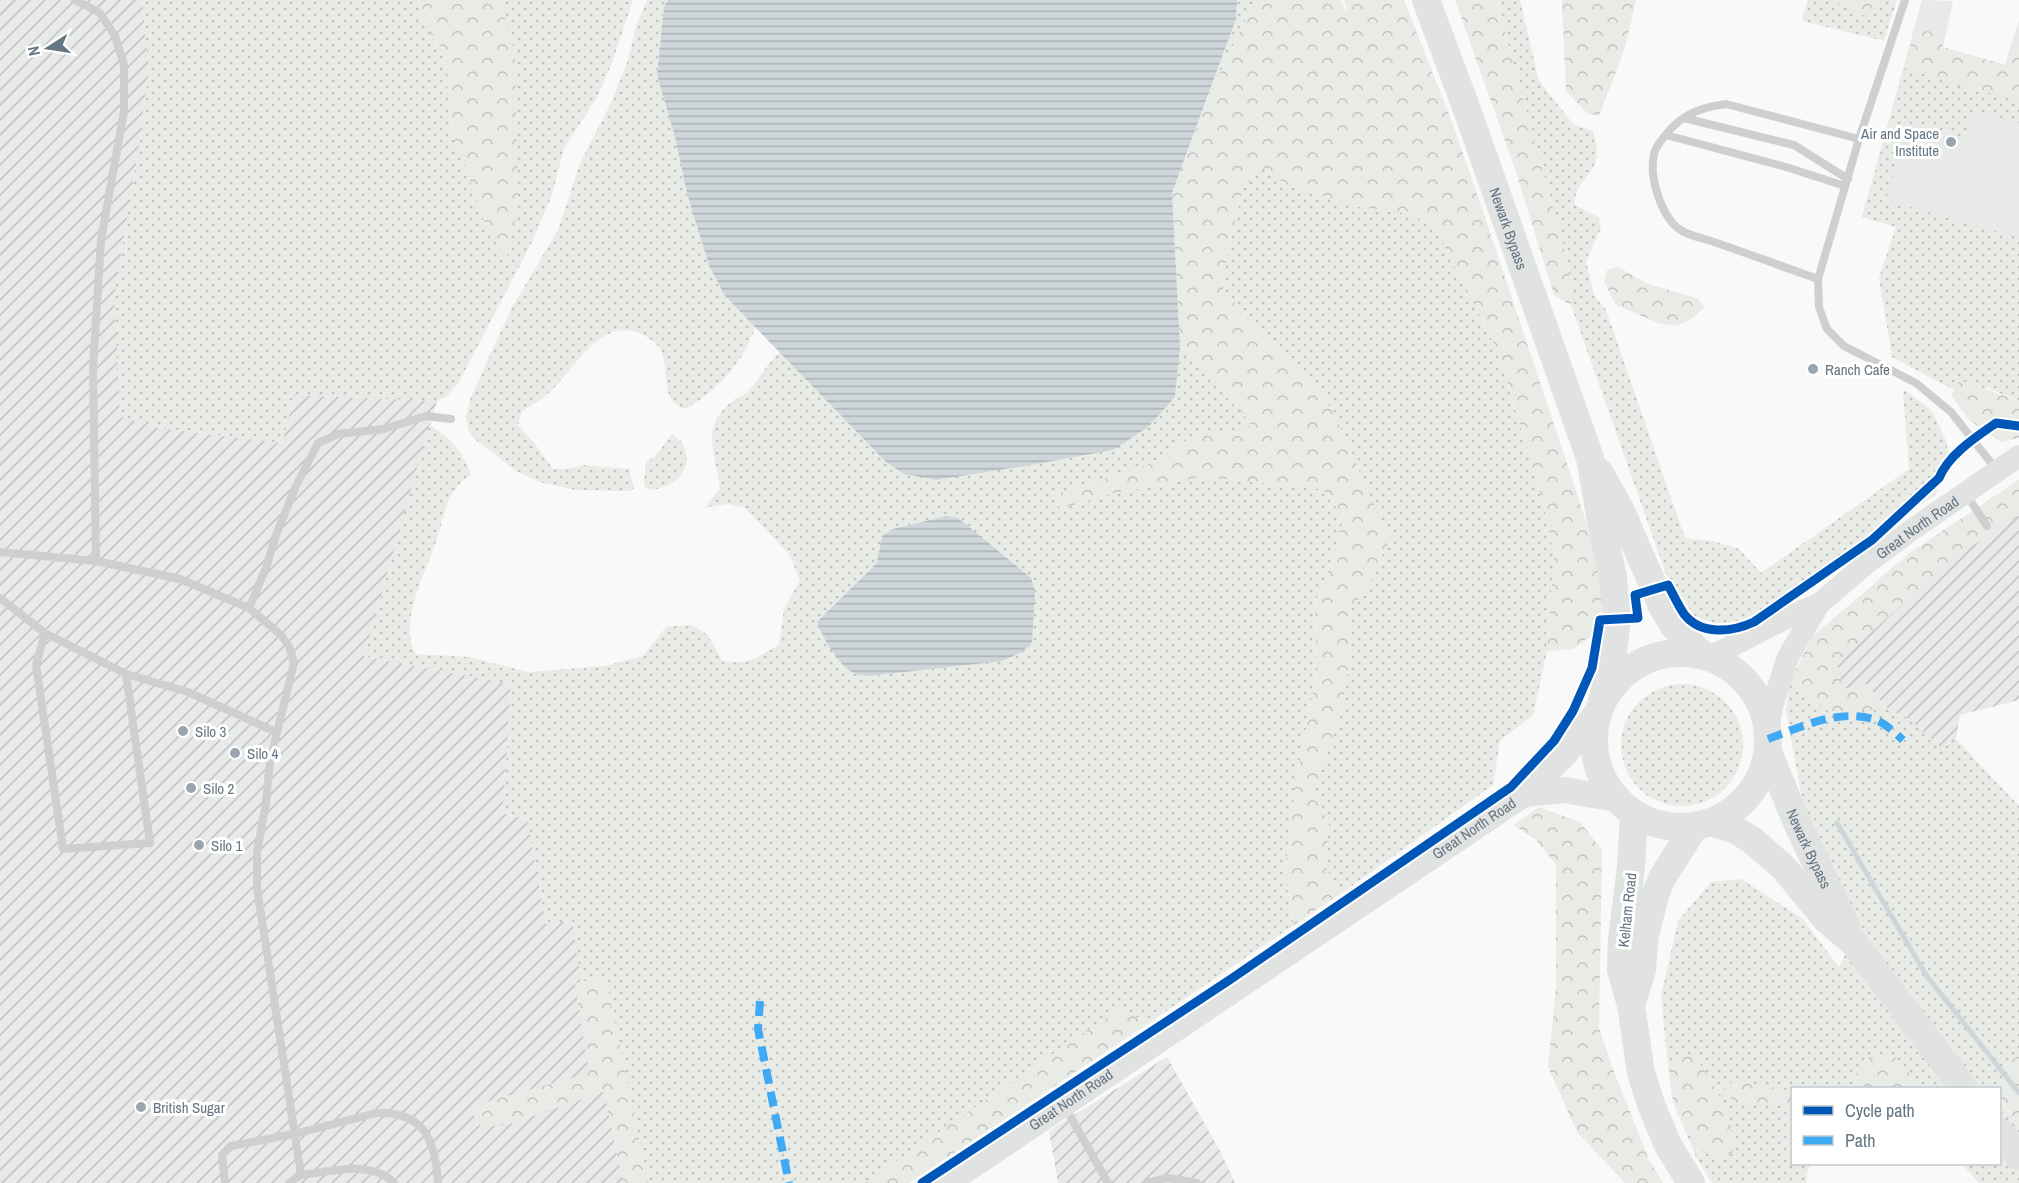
<svg xmlns="http://www.w3.org/2000/svg" width="2019" height="1183" font-family="'Archivo Narrow',sans-serif">
  <defs>
    <pattern id="industrial-furrows" width="10" height="10" patternUnits="userSpaceOnUse" patternTransform="scale(1.5)"><rect width="10" height="10" fill="#e8e9e9"/><path d="M-1 1l2-2M0 10L10 0M9 11l2-2" fill="none" stroke="#c0c1c2"/></pattern>
    <pattern id="grass-dots" width="8" height="8" patternUnits="userSpaceOnUse" patternTransform="scale(1.5)"><rect width="8" height="8" fill="#e8ebe6"/><path d="M2 2h.1M6 6h.1" fill="none" stroke="#c0c3c0" stroke-width="1.8" stroke-linecap="round"/></pattern>
    <pattern id="forest-crowns" width="20" height="18" patternUnits="userSpaceOnUse" patternTransform="scale(1.5)"><rect width="20" height="18" fill="#e8ebe6"/><path d="M2 6a3 3 0 1 1 6 0M12 15a3 3 0 1 1 6 0" fill="none" stroke="#c0c3c0"/></pattern>
    <pattern id="water-rules" width="6" height="5" patternUnits="userSpaceOnUse" patternTransform="scale(1.5)"><rect width="6" height="5" fill="#ced6d9"/><path d="M0 2.5h6" fill="none" stroke="#abb2b5"/></pattern>
  </defs>
  <rect width="100%" height="100%" fill="#f9f9f9"/>
  <path fill="#e8e9e9" d="M 1922,0 L 1953,1 L 1943,47 L 2005,65 L 2019,20 L 2019,263 L 1862,217 Z"/>
  <path fill="url(#industrial-furrows)" d="M 0,0 L 142,0 L 149,69 L 138,153 L 121,254 L 120,416 L 159,428 L 282,443 L 294,395 L 437,401 L 364,656 L 511,684 L 503,813 L 527,819 L 546,923 L 572,921 L 581,981 L 627,1075 L 648,1183 L 0,1183 Z
    M 2019,480 L 2019,700 L 1960,715 L 1956,739 L 1950,739 L 1943,750 L 1907,718 L 1888,710 L 1831,713 L 1812,637 L 1910,553 Z
    M 1167,1057 L 1221,1153 L 1235,1183 L 1058,1183 L 1049,1131 Z"/>
  <path fill="url(#grass-dots)" d="M 142,0 L 418,0 L 420,18 L 442,50 L 451,109 L 452,137 L 464,163 L 515,53 L 502,8 L 504,0 L 633,0 L 613,60 L 598,96 L 564,148 L 552,195 L 533,240 L 459,382 L 446,397 L 437,401 L 294,395 L 282,443 L 159,428 L 120,416 L 114,297 L 138,153 L 149,69 Z
    M 647,0 L 668,0 L 664,8 L 657,75 L 675,137 L 687,193 L 725,296 L 755,327 C 745,361 716,392 685,409 C 654,398 676,360 654,342 C 606,304 579,365 549,393 C 541,400 531,406 522,411 L 518,425 L 535,444 L 553,469 L 567,469 L 583,465 L 629,469 L 634,488 L 630,491 L 576,490 L 539,482 L 516,471 L 476,440 L 468,430 L 466,416 L 471,397 L 512,307 L 558,230 L 580,163 L 610,105 L 628,60 L 636,26 Z
    M 1237,0 L 1255,0 L 1206,102 L 1236,19 Z
    M 1496,0 L 1520,0 L 1539,81 L 1573,124 L 1593,131 C 1596,142 1599,155 1594,166 C 1586,182 1574,185 1575,205 L 1598,217 L 1601,228 L 1586,261 L 1594,295 L 1606,310 L 1685,538 L 1713,541 L 1739,549 L 1761,573 L 1909,469 L 1903,393 L 1905,390 L 1932,411 L 1947,443 L 1949,473 L 1934,496 L 1742,622 L 1719,624 L 1695,617 L 1666,574 L 1571,305 L 1568,263 Z
    M 1808,0 L 1897,0 L 1884,41 L 1802,21 Z
    M 1905,68 L 1953,84 L 2019,100 L 2019,123 L 1974,110 L 1965,138 L 1908,123 L 1886,200 L 2019,238 L 2019,401 L 1988,388 L 1954,390 L 1892,357 L 1879,278 L 1896,227 L 1862,217 Z
    M 1262,168 L 1288,186 L 1360,207 L 1410,214 L 1434,225 L 1498,352 L 1543,502 L 1554,554 L 1547,651 L 1533,715 L 1500,741 L 1493,785 L 1339,895 L 1325,865 L 1329,826 L 1314,788 L 1342,710 L 1349,662 L 1350,611 L 1374,575 L 1365,486 L 1346,438 L 1299,365 L 1259,331 L 1223,289 L 1228,250 L 1243,188 Z
    M 1180,346 L 1252,424 L 1236,434 L 1195,434 L 1155,463 L 1056,495 L 1060,509 L 1111,494 L 1201,477 L 1323,489 L 1344,518 L 1328,571 L 1315,603 L 1317,670 L 1296,781 L 1285,875 L 1294,925 L 1146,1025 L 1142,1020 L 864,1183 L 648,1183 L 607,983 L 597,979 L 581,982 L 572,921 L 546,924 L 527,819 L 503,813 L 511,684 L 364,656 L 429,425 C 452,438 461,451 471,474 C 463,480 457,486 452,494 C 444,507 442,524 437,539 C 427,569 397,625 416,654 L 469,657 L 528,672 L 605,666 L 643,656 L 666,627 L 692,625 L 708,635 L 722,660 C 747,667 758,656 779,645 L 784,609 L 800,580 L 789,554 L 744,507 L 727,504 L 704,508 L 720,489 C 717,458 700,430 728,405 C 733,400 741,397 747,392 C 760,380 766,364 780,352 L 885,461 L 937,480 L 1025,466 L 1113,450 L 1175,397 Z
    M 672,434 C 675,437 680,439 682,443 C 693,461 683,479 666,486 C 659,488 654,491 647,489 L 644,484 L 646,462 L 655,457 Z
    M 1790,682 L 1864,710 L 1888,709 L 1907,718 L 1943,749 L 1951,739 L 1956,739 L 2019,806 L 2019,1056 L 2007,1062 L 1999,1088 L 1917,1088 L 1918,1082 L 1857,1069 L 1855,1088 L 1792,1088 L 1792,1164 L 1812,1164 L 1807,1172 L 1807,1183 L 1712,1183 L 1697,1159 L 1673,1102 L 1698,1150 L 1679,1058 L 1669,1076 L 1661,996 L 1678,921 L 1711,882 L 1741,879 L 1802,918 L 1839,967 L 1860,925 L 1803,805 L 1786,710 Z
    M1621 745a61 61 0 1 1 122 0a61 61 0 1 1-122 0Z
    M 2000,1092 L 2000,1101 L 2019,1124 L 2019,1183 L 1979,1183 L 1962,1164 L 2000,1164 Z"/>
  <path fill="url(#forest-crowns)" d="M 418,0 L 504,0 L 502,8 L 515,53 L 518,205 L 506,260 L 482,217 L 464,163 L 452,137 L 451,109 L 442,50 L 420,18 Z
    M 1255,0 L 1340,0 L 1348,15 L 1344,0 L 1404,0 L 1452,122 L 1485,217 L 1581,506 L 1599,562 L 1604,611 L 1599,612 L 1594,634 L 1573,649 L 1547,651 L 1554,554 L 1543,502 L 1498,352 L 1434,226 L 1410,214 L 1360,207 L 1288,186 L 1262,168 L 1243,188 L 1228,250 L 1223,289 L 1259,331 L 1299,365 L 1321,390 L 1346,438 L 1365,486 L 1390,537 L 1374,575 L 1350,611 L 1349,662 L 1342,710 L 1314,788 L 1329,826 L 1325,865 L 1339,895 L 1294,925 L 1285,875 L 1296,781 L 1317,670 L 1315,603 L 1328,571 L 1344,517 L 1323,489 L 1201,477 L 1111,494 L 1060,509 L 1056,494 L 1155,463 L 1195,434 L 1236,434 L 1252,424 L 1180,346 L 1172,193 L 1206,102 Z
    M 1455,0 L 1496,0 L 1568,263 L 1571,305 L 1554,295 L 1516,172 Z
    M 1562,0 L 1636,0 L 1625,48 L 1599,116 L 1588,114 L 1566,91 Z
    M 1832,0 L 1881,0 L 1865,16 Z
    M 1923,31 L 1938,32 L 1943,47 L 2005,65 L 2011,46 L 2019,49 L 2019,100 L 1953,84 L 1905,68 L 1914,33 Z
    M 1618,267 L 1648,284 L 1697,298 L 1704,307 L 1694,317 L 1677,326 L 1658,323 L 1616,305 L 1604,282 L 1607,270 Z
    M 1960,380 L 2019,401 L 2019,438 L 2001,442 L 1969,420 L 1951,395 Z
    M 2019,480 L 2019,516 L 1955,557 L 1837,663 L 1843,689 L 1867,684 L 1888,709 L 1831,713 L 1790,682 L 1812,637 L 1910,553 Z
    M 1539,807 L 1580,822 L 1602,850 L 1599,1028 L 1613,1069 L 1649,1160 L 1663,1183 L 1625,1183 L 1577,1132 L 1548,1067 L 1556,989 L 1556,865 L 1536,840 L 1513,825 Z
    M 597,979 L 607,983 L 648,1183 L 623,1183 L 604,1092 L 509,1124 L 486,1127 L 478,1124 L 473,1113 L 475,1105 L 589,1073 L 575,983 Z
    M 1120,1008 L 1142,1020 L 1146,1025 L 909,1183 L 864,1183 Z
    M 1693,1053 C 1712,1081 1736,1116 1733,1152 L 1721,1158 L 1698,1150 L 1673,1102 L 1669,1076 L 1679,1058 Z
    M 1872,1054 L 1894,1056 L 1918,1082 L 1917,1088 L 1855,1088 L 1857,1069 Z
    M 2019,1056 L 2019,1124 C 1997,1097 1995,1096 2007,1062 Z
    M 1736,1080 L 1792,1091 L 1792,1106 L 1740,1102 L 1727,1097 L 1724,1087 Z"/>
  <path fill="url(#water-rules)" d="M 668,0 L 1237,0 L 1236,19 L 1172,193 L 1180,346 L 1175,397 L 1148,427 L 1113,450 L 1025,466 L 937,480 L 904,474 L 885,461 L 725,296 L 709,265 L 687,193 L 675,137 L 657,75 L 664,7 Z
    M 947,516 L 958,518 L 1031,578 L 1035,591 L 1032,642 L 1022,652 L 1002,661 L 868,676 C 864,675 858,675 854,673 C 838,665 823,638 817,622 L 877,563 L 882,536 L 893,529 Z"/>
  <g fill="none" stroke-linecap="round" stroke-linejoin="round">
    <path stroke="#ced6d9" stroke-width="5" d="M 1837,823 L 1926,975 L 2019,1093"/>
    <path stroke="#cecfd0" stroke-width="8" d="M 75,0 L 100,13 L 115,36 L 124,65 L 124,111 L 101,240 L 93,367 L 96,561
      M 1905,0 L 1859,139 L 1818,279 L 1819,307 L 1827,329 L 1844,346 L 1916,383 L 1951,412 L 1996,469
      M 1684,118 L 1794,145 L 1848,179
      M 1666,135 L 1786,167 L 1845,186
      M 1818,279 C 1784,267 1749,254 1714,242 C 1704,238 1688,236 1679,229 C 1660,216 1644,165 1658,145 C 1676,118 1694,108 1726,104 L 1859,139
      M 1966,494 L 1987,526
      M 0,552 L 96,561 L 180,579 L 249,608 L 281,635 L 289,646 L 294,663 L 270,761 L 266,803 L 257,852 L 257,888 L 301,1175 L 289,1183
      M 0,598 L 45,633 L 126,674 L 188,692 L 276,732
      M 249,608 L 266,568 L 276,535 L 296,486 L 318,443 L 338,434 L 384,429 L 426,416 L 451,419
      M 45,633 L 36,665 L 63,849 L 150,843 L 126,674
      M 1065,1107 L 1108,1183
      M 301,1175 C 329,1172 372,1159 394,1183
      M 225,1183 L 222,1155 L 231,1146 L 294,1134 L 376,1113 C 425,1111 435,1140 438,1183
      M 1147,1183 L 1167,1178 L 1197,1183"/>
    <g stroke="#e1e2e2" stroke-width="22">
      <path d="M 1709,657 C 1747,640 1781,618 1819,604"/>
      <path id="s1" d="M 1768,729 L 1773,703 L 1788,657 L 1819,604 L 1867,563 L 1913,529 L 2019,456"/>
    </g>
    <g stroke="#e1e2e2" stroke-width="26">
      <path d="M 1524,794 L 1564,790 L 1616,799"/>
      <path id="s2" d="M 946,1183 L 1524,794 L 1565,754 L 1599,710"/>
    </g>
    <g stroke="#e1e2e2" stroke-width="28">
      <path id="s3" d="M 1426,0 L 1466,107 L 1590,458 L 1601,521 L 1613,577 L 1617,619 L 1612,660 L 1602,701"/>
      <path d="M 1599,472 L 1621,511 L 1662,606 L 1674,626 L 1702,655"/>
      <circle cx="1681" cy="740" r="87"/>
      <path id="s4" d="M 1768,752 L 1798,825 L 1846,926"/>
      <path d="M 1634,814 L 1631,867 L 1622,939 L 1621,970 L 1631,1005 L 1641,1073 L 1652,1107 L 1668,1145 L 1691,1183"/>
      <path d="M 1711,822 L 1735,830 L 1752,840 L 1784,868 L 1827,920 L 1853,942 L 1964,1088"/>
      <path d="M 1631,1005 L 1642,970 L 1645,935 L 1655,895 L 1662,878 L 1695,826"/>
      <path d="M 2000,1132 L 2019,1156"/>
    </g>
    <path stroke="#3fa9f5" stroke-width="8" stroke-dasharray="15 8" stroke-linecap="butt" d="M 1768,739 C 1801,727 1837,709 1873,719 C 1884,722 1894,732 1903,740
      M 760,1001 L 758,1029 L 789,1183"/>
    <defs>
      <path id="cycleway" d="M 922,1183 L 1231,979 L 1511,787 L 1554,741 L 1573,711 L 1592,668 L 1600,620 L 1638,618 L 1635,595 L 1668,585 C 1673,594 1678,605 1684,614 C 1701,636 1732,632 1754,622 L 1872,540 L 1939,478 C 1948,455 1976,437 1996,423 L 2019,426"/>
    </defs>
    <use href="#cycleway" stroke="#fff" stroke-width="13"/>
    <use href="#cycleway" stroke="#0057b8" stroke-width="9"/>
  </g>
  <g fill="#99a4ac" stroke="#fff" stroke-width="2">
    <circle cx="1951" cy="142" r="6"/>
    <circle cx="1813" cy="369" r="6"/>
    <circle cx="183" cy="731" r="6"/>
    <circle cx="235" cy="753" r="6"/>
    <circle cx="191" cy="788" r="6"/>
    <circle cx="199" cy="845" r="6"/>
    <circle cx="141" cy="1107" r="6"/>
  </g>
  <g text-anchor="middle" dominant-baseline="central" stroke-width="6" stroke-linejoin="round" paint-order="stroke">
    <g font-size="15" fill="#657683" stroke="#fff" text-anchor="start">
      <text x="1939" y="133" text-anchor="end">Air and Space<tspan x="1939" dy="17">Institute</tspan></text>
      <text x="1825" y="369">Ranch Cafe</text>
      <text x="195" y="731">Silo 3</text>
      <text x="247" y="753">Silo 4</text>
      <text x="203" y="788">Silo 2</text>
      <text x="211" y="845">Silo 1</text>
      <text x="153" y="1107">British Sugar</text>
    </g>
    <g font-size="15" fill="#657683" stroke="#fff">
      <text stroke="none"><textPath href="#s3" startOffset="243">Newark Bypass</textPath></text>
      <text stroke="none"><textPath href="#s1" startOffset="261">Great North Road</textPath></text>
      <text stroke="none"><textPath href="#s2" startOffset="636">Great North Road</textPath></text>
      <text stroke="none"><textPath href="#s4" startOffset="105">Newark Bypass</textPath></text>
      <text transform="translate(1627 910) rotate(-84)">Kelham Road</text>
      <text stroke="none"><textPath href="#s2" startOffset="150">Great North Road</textPath></text>
    </g>
  </g>
  <rect x="1791" y="1087" width="210" height="78" fill="#ffffff" stroke="#c1c8cd" stroke-width="1.5"/>
  <rect x="1803" y="1106" width="30" height="9" fill="#0057b8" stroke="#c1c8cd" stroke-width="1.5"/>
  <text x="1845" y="1117" font-size="18" fill="#657683">Cycle path</text>
  <rect x="1803" y="1136" width="30" height="9" fill="#3fa9f5" stroke="#c1c8cd" stroke-width="1.5"/>
  <text x="1845" y="1147" font-size="18" fill="#657683">Path</text>
  <g transform="translate(48 48) rotate(258)" stroke="#ffffff" stroke-width="4.5" paint-order="stroke">
  <path d="M0-4.5L10 22L0 15L-10 22Z" fill="#657683"/>
  <text y="-9" font-size="16" font-weight="bold" text-anchor="middle" fill="#657683">N</text>
  </g>
</svg>
